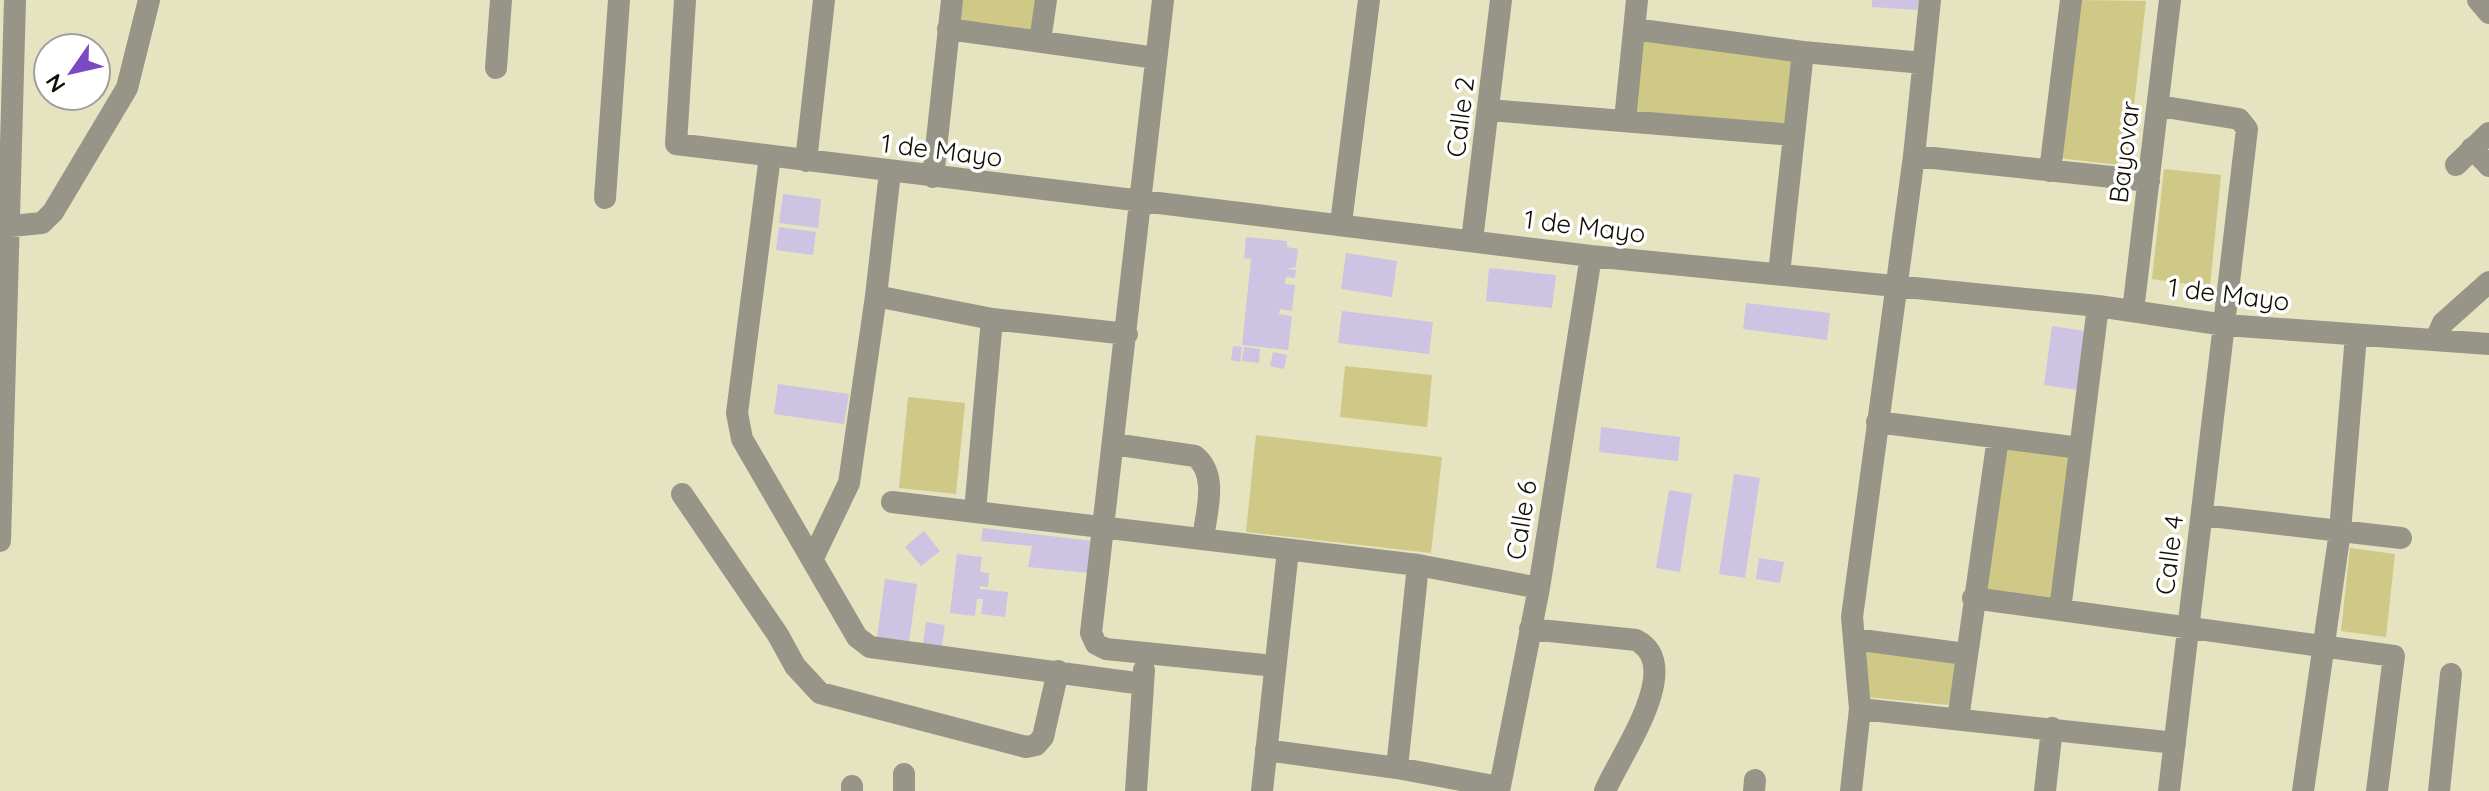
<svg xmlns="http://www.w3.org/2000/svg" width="2489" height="791" font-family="Quicksand,sans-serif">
  <rect width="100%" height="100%" fill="#e6e3c1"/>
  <path fill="#cfc886" d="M 956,0 L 1041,0 L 1037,30 L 954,22 Z
    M 2077,0 L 2146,1 L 2127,166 L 2059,158 Z
    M 1642,38 L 1796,60 L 1788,127 L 1635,112 Z
    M 2164,169 L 2221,175 L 2210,287 L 2152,279 Z
    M 1345,366 L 1432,375 L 1427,427 L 1340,417 Z
    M 908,397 L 965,403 L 956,494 L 899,488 Z
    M 1256,435 L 1442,457 L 1431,553 L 1246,532 Z
    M 2000,446 L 2072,454 L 2053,603 L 1980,595 Z
    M 2350,548 L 2395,554 L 2386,637 L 2341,631 Z
    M 1866,649 L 1960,659 L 1948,705 L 1866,697 Z"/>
  <path fill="#cdc3e2" d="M 1872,0 L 1919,0 L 1917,10 L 1872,7 Z
    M 783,194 L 821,199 L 818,228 L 779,223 Z
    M 779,227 L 816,232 L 813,255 L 776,250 Z
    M 1246,237 L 1287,241 L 1287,247 L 1298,249 L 1296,267 L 1287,269 L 1296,270 L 1295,278 L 1286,277 L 1285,284 L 1295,285 L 1292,311 L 1280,309 L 1279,314 L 1292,316 L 1288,350 L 1242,345 L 1251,259 L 1244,258 Z
    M 1346,253 L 1397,261 L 1392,297 L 1341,289 Z
    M 1489,268 L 1556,275 L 1552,308 L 1486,301 Z
    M 1746,303 L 1830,313 L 1827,340 L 1743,329 Z
    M 1342,311 L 1433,322 L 1429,354 L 1338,343 Z
    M 2052,326 L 2084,331 L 2077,390 L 2044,385 Z
    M 1233,346 L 1242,347 L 1240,362 L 1231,360 Z
    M 1244,347 L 1260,349 L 1259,363 L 1242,361 Z
    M 1273,352 L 1287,355 L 1284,369 L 1270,366 Z
    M 778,384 L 849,394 L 844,424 L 774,414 Z
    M 1601,427 L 1680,437 L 1678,461 L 1599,452 Z
    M 1734,474 L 1760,478 L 1745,578 L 1719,574 Z
    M 1669,490 L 1692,494 L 1680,572 L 1656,568 Z
    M 983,528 L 1093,541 L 1090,573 L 1028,567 L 1032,546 L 981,541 Z
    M 924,531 L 940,551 L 921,566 L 905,547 Z
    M 957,554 L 982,557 L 980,572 L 989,573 L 988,587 L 980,586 L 980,589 L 1008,592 L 1005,617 L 981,614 L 983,599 L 977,599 L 975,616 L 950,613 Z
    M 1759,558 L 1784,562 L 1780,583 L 1756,579 Z
    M 885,579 L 917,584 L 908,650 L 876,645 Z
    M 926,622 L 945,625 L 941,653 L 922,651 Z"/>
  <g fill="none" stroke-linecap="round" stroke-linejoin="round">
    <path stroke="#969587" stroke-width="22" d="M 685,0 L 676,144 L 1591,256 L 2098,306 L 2225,325 L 2489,344
      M 1163,0 L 1091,633 L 1096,644 L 1106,649 L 1275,666
      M 2478,0 L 2489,13
      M 948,29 L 1156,58
      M 1634,29 L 1803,52 L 1923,63
      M 1040,41 L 1046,0
      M 496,68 L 501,0
      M 2159,106 L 2239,119 L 2247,129 L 2169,791
      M 1489,110 L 1794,135
      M 1625,120 L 1637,0
      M 2472,148 L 2489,166
      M 770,156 L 737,413 L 742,439 L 857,637 L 870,647 L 1143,684
      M 1914,156 L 2149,181
      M 806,161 L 824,0
      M 2456,165 L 2489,133
      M 2050,171 L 2071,0
      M 890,172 L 876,296 L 992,319 L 1127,334
      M 933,177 L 952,0
      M 605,198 L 619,0
      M 1341,223 L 1369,0
      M 0,227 L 42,223 L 53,212 L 127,88 L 149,0
      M 1472,240 L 1501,0
      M 1779,274 L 1803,52
      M 2133,311 L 2170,0
      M 2436,339 L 2443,323 L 2489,282
      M 1877,422 L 2080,448
      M 1113,444 L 1195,456 C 1219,475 1206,512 1203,539
      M 682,494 L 778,635 L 795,666 L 820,693 L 1026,747 L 1036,745 L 1043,737 L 1058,671
      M 892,502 L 1418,565 L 1539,588
      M 975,511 L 992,319
      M 2202,515 L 2401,538
      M 0,541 L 15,0
      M 813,558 L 849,483 L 876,296
      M 1973,598 L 2394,656 L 2377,791
      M 2060,610 L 2098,306
      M 1530,629 L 1636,640 C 1686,666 1620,755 1605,791
      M 1854,639 L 1965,654
      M 1860,709 L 2175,743
      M 1958,719 L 1998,438
      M 1266,750 L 1397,768 L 1499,787
      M 1397,768 L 1418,565
      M 904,774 L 904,791
      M 852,786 L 852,791
      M 1136,791 L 1144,670
      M 1262,791 L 1288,550
      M 1499,791 L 1539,588 L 1591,256
      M 1754,791 L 1755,780
      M 1851,791 L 1860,709 L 1852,617 L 1914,156 L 1930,0
      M 2045,791 L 2052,728
      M 2303,791 L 2340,531 L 2356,335
      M 2439,791 L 2451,674"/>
  </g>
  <g text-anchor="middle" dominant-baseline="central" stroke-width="7" stroke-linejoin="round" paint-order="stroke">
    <g font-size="26" fill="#121005" stroke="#fff">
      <text transform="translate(1460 117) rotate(-83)">Calle 2</text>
      <text transform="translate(942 150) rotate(7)">1 de Mayo</text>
      <text transform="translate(2124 152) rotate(-83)">Bayovar</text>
      <text transform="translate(1585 226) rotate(7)">1 de Mayo</text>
      <text transform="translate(2229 294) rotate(7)">1 de Mayo</text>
      <text transform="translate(1521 520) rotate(-81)">Calle 6</text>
      <text transform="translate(2169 555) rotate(-83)">Calle 4</text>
    </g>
  </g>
  <g transform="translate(72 72) rotate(236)"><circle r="38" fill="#ffffff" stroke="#a09f9b" stroke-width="2"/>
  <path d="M0-6L14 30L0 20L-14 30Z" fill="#7b49c1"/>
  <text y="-12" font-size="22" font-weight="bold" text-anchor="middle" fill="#121005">N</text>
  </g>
</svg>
